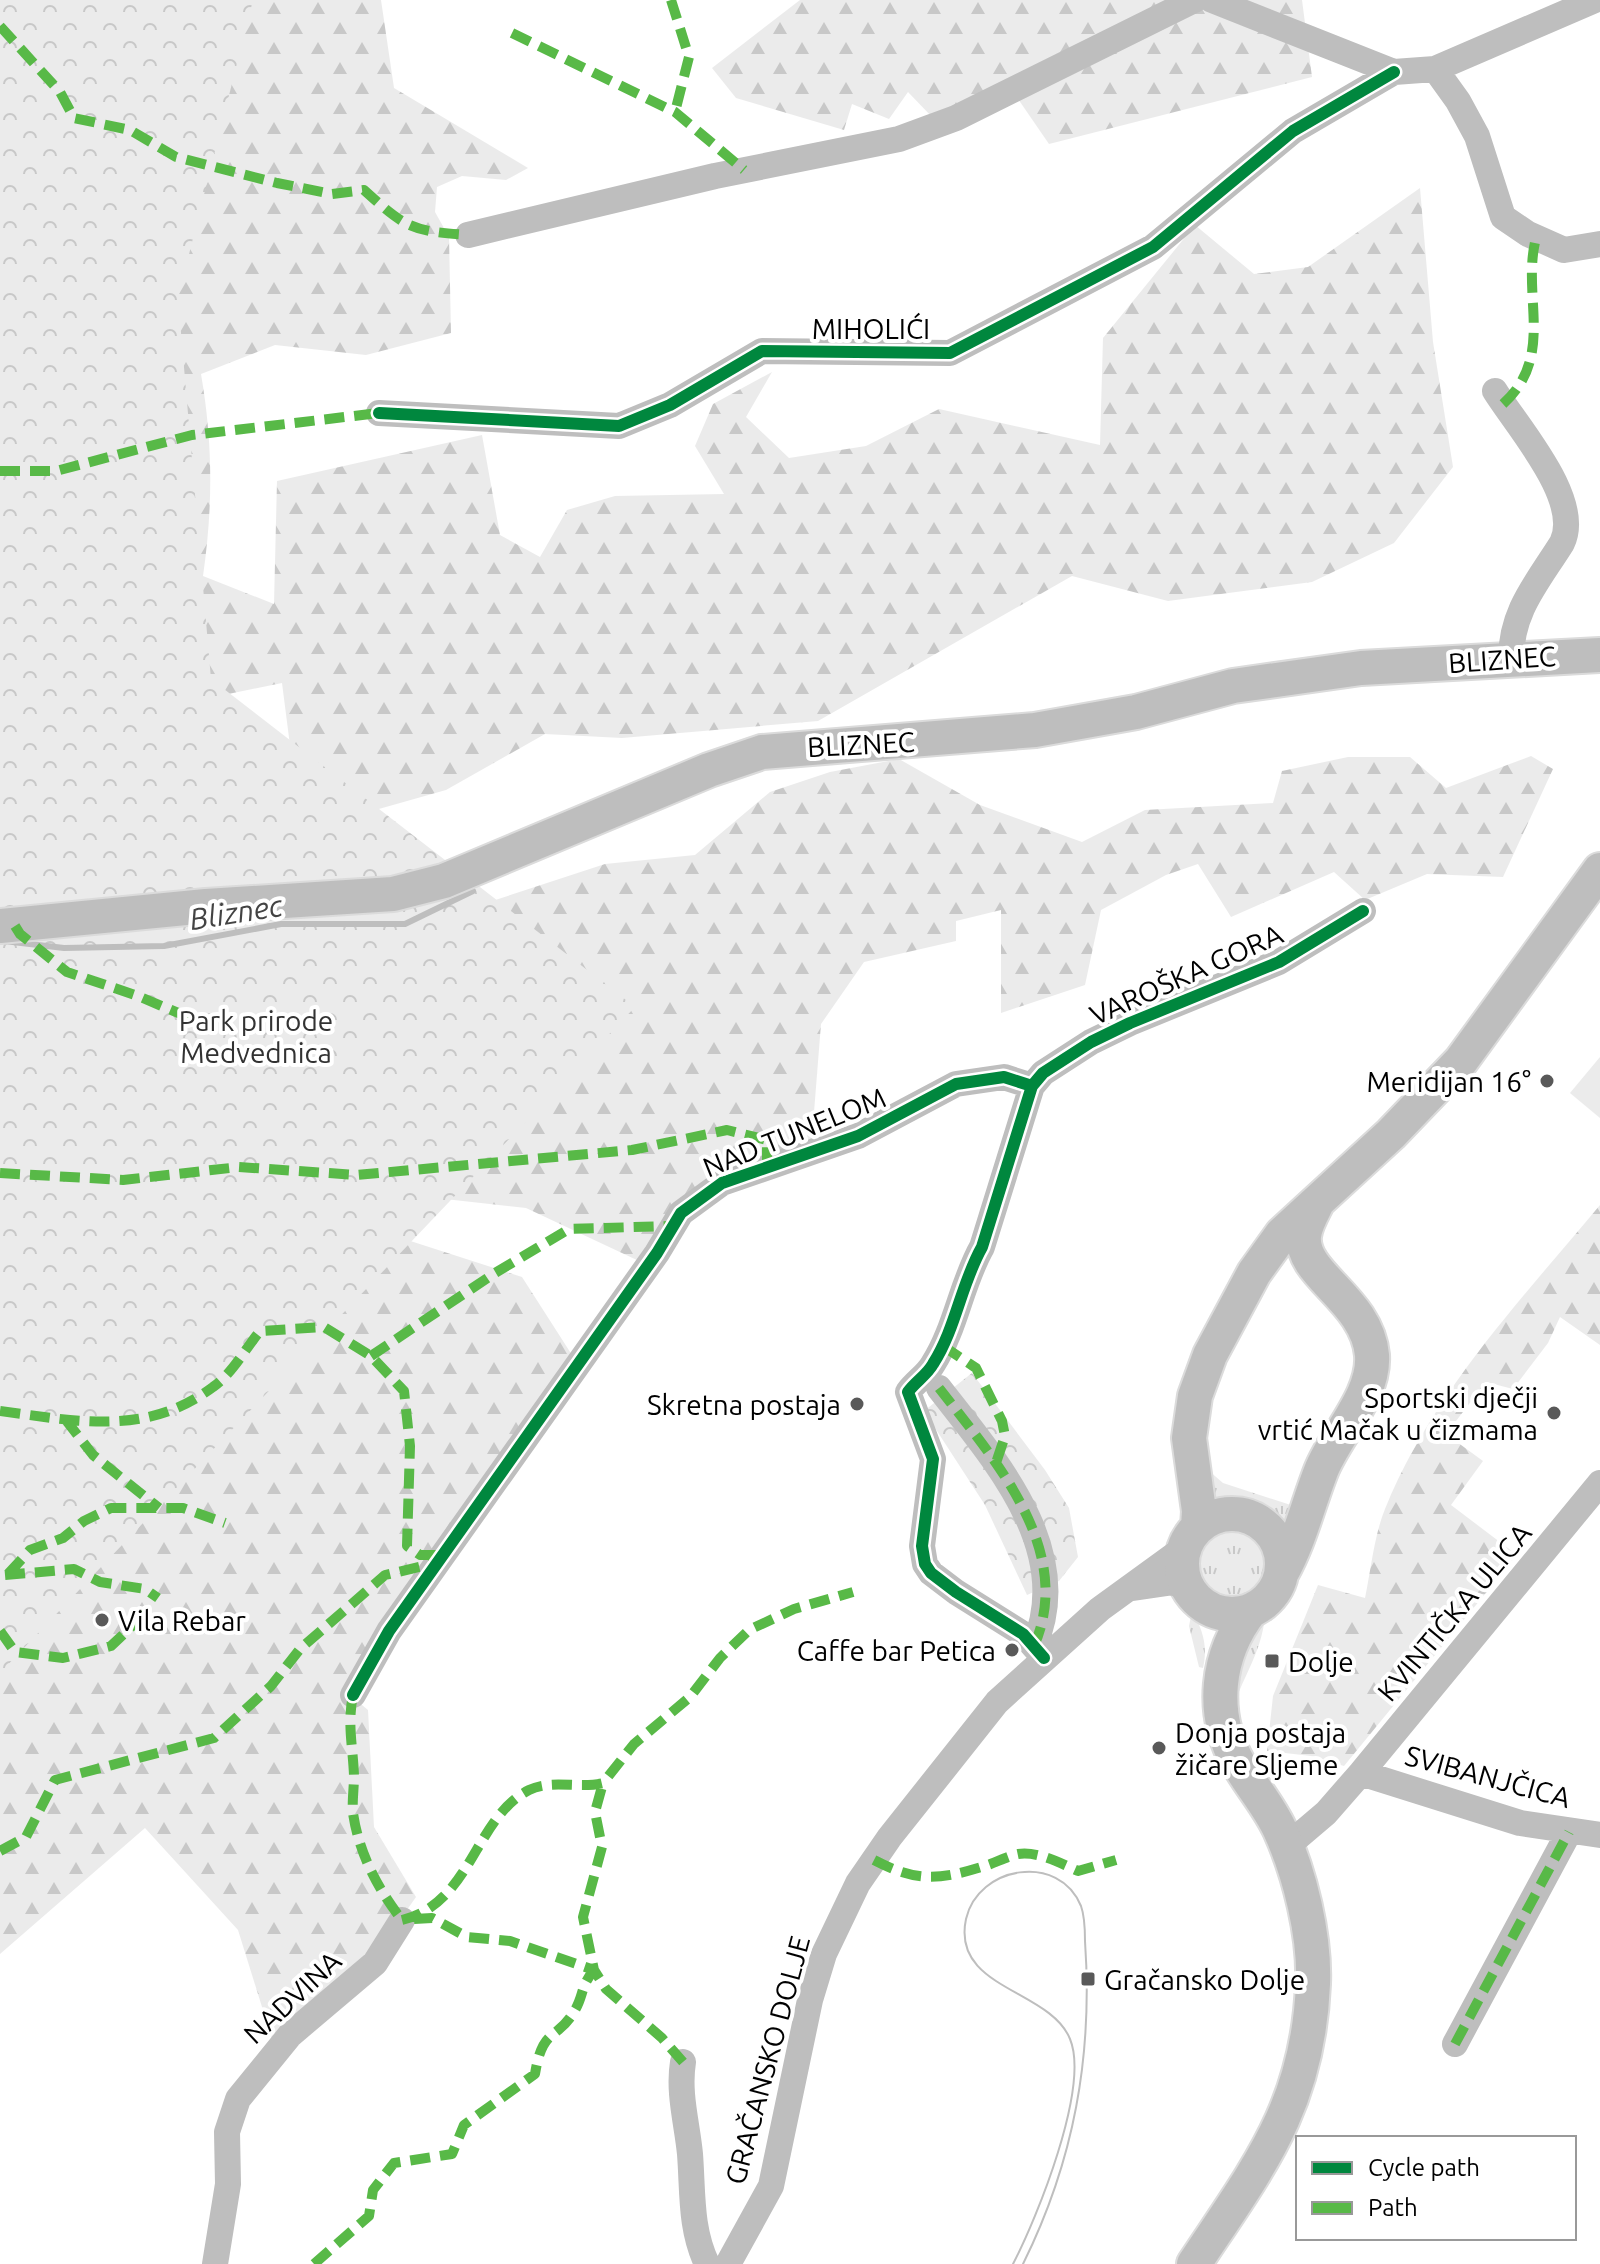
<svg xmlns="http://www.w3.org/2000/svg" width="1600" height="2264" font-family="Ubuntu,sans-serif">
  <defs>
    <pattern id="grass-tufts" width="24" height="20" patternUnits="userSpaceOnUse" patternTransform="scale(2)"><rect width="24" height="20" fill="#ebebeb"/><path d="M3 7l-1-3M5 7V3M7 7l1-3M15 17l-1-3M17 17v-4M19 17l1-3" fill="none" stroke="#c8c8c8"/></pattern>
    <pattern id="forest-firs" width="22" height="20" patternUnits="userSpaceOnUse" patternTransform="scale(2)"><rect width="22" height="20" fill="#ebebeb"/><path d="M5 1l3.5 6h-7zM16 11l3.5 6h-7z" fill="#c8c8c8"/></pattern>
    <pattern id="park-crowns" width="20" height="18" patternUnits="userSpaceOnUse" patternTransform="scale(2)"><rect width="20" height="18" fill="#ebebeb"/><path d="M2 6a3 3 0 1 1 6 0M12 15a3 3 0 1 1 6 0" fill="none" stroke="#c8c8c8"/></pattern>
  </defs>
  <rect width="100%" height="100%" fill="#fff"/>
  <path fill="url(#grass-tufts)" d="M 1208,1470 L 1223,1483 L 1300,1508 L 1288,1540 C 1267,1514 1246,1498 1211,1507 Z
    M1196 1564a35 35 0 1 1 70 0a35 35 0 1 1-70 0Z
    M 1192,1611 C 1203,1630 1208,1646 1203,1668 L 1199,1667 L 1189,1626 Z
    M 1265,1615 C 1263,1644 1249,1668 1238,1694 L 1233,1694 L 1240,1652 Z"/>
  <path fill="url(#forest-firs)" d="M 0,0 L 381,0 L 394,88 L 528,168 L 506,180 L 462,176 L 437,187 L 435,212 L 449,237 L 451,333 L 366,355 L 275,345 L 201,374 C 213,443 213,507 203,576 L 274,604 L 277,481 L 482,435 L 500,535 L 540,557 L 567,510 L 615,496 L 724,494 L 695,446 L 713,404 L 772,372 L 746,417 L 789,458 L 866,446 L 939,409 L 1100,445 L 1103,338 L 1195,225 L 1254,274 L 1308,267 L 1420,188 L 1433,342 L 1453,467 L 1394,543 L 1312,582 L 1168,601 L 1072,576 L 818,721 L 622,738 L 545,734 L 446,790 L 301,831 L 282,683 L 209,698 Z
    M 800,0 L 1302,0 L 1312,77 L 1049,144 L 1005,80 L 933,118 L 908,92 L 889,119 L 852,104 L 844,130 L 736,98 L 712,68 Z
    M 1531,756 L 1553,769 L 1503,877 L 1427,874 L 1365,900 L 1334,872 L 1231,917 L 1198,864 L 1166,875 L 1101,910 L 1085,985 L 1001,1013 L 1001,910 L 956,921 L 956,941 L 864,962 L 821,1024 L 811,1150 L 725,1174 L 639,1261 L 526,1208 L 391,1193 L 483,904 L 605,864 L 695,855 L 770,792 L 830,772 L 899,759 L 980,805 L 1082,842 L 1145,810 L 1273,803 L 1282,771 L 1348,757 L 1410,757 L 1446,788 Z
    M 0,1139 L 336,1217 L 522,1277 L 572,1355 L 344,1690 L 368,1710 L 374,1827 L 416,1897 L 369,1964 L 277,2055 L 238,1930 L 145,1828 L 0,1954 Z
    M 1600,1205 L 1600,1345 L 1560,1317 L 1548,1343 L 1513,1389 L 1486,1382 L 1446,1434 L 1483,1461 L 1451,1505 L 1517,1555 L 1344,1766 L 1311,1756 L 1267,1751 L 1273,1696 L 1318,1585 L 1365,1598 C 1371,1570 1374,1536 1385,1509 C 1432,1393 1521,1300 1600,1205 Z"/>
  <path fill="url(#park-crowns)" d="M 0,0 L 253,0 L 178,298 L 211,679 L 635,1007 L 0,1673 Z
    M 972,1373 L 1045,1470 L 1069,1508 L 1078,1557 L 1059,1581 L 1027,1595 L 985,1505 L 924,1411 Z"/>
  <path fill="#ebebeb" d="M 1600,1057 L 1600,1118 L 1570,1093 Z"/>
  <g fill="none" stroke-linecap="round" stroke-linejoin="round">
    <path stroke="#bebebe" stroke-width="6" d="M 4,941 L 64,948 L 164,946 L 281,924 L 405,924 L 473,891"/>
    <defs>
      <path id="major" d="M 0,926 L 206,906 L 393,894 L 444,881 L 709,770 L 762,752 L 1035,730 L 1136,712 L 1233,686 L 1361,668 L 1600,655
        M1182 1564a50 50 0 1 1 100 0a50 50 0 1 1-100 0Z
        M 1198,1527 L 1199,1511 L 1189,1438 L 1195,1396 L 1210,1355 L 1254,1273 L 1282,1234 L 1391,1134 L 1461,1061 L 1600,870
        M 1281,1574 C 1300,1540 1307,1507 1321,1471 C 1335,1435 1375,1396 1372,1355 C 1367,1299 1300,1275 1304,1236 C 1305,1225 1312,1213 1317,1203
        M 1194,2264 C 1259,2166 1308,2106 1313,1984 C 1315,1936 1300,1874 1280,1830 C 1269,1806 1251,1786 1238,1763 C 1210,1713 1216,1655 1251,1610"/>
    </defs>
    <use href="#major" stroke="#dbdbdb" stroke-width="38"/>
    <path stroke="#bebebe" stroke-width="26" d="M 1212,0 L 1394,72 L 1435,69 L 1595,0
      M 1435,69 L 1458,101 L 1477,136 L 1503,217 L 1528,234 L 1564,250 L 1600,244
      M 468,235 L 715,176 L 899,139 L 956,118 L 1194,0
      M 1495,391 C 1518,428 1583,500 1562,543 C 1537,583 1511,611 1511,659
      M 379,413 L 619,426 L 670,405 L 762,351 L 950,353 L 1153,247 L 1293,131 L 1394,72
      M 939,1388 C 994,1459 1076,1550 1034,1646
      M 1133,1588 L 1174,1582 L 1190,1590
      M 1044,1658 L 1023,1634 L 956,1592 L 931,1573 L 925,1564 L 922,1546 L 933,1459 L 908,1392 C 915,1382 927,1375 933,1364 C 956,1328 961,1284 982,1247 L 1032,1086 L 1043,1073 L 1091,1042 L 1130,1023 L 1279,962 L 1363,911
      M 353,1695 L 389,1631 L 657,1253 L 681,1213 L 722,1183 L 858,1136 L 956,1084 L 1004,1077 L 1032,1086
      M 1361,1773 L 1520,1823 L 1600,1835
      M 1286,1847 L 1326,1813 L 1361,1773 L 1600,1483
      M 1455,2044 L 1569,1832
      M 683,2062 C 678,2093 687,2123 690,2154 C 693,2193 690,2228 707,2264
      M 215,2264 L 228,2184 L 227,2132 L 238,2099 L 290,2035 L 375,1963 L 402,1920
      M 728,2264 L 771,2186 L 810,2000 L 824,1954 L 858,1883 L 889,1838 L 997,1702 L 1100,1609 L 1184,1548"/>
    <use href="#major" stroke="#bebebe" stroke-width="34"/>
    <path stroke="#bebebe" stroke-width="2" d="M 1013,2264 C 1037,2218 1090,2087 1070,2039 C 1050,1989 951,1989 966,1919 C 978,1866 1059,1852 1081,1906 C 1085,1917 1085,1930 1085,1941 C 1093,2056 1074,2161 1023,2264"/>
    <path stroke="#58b947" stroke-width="10" stroke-dasharray="20 10" stroke-linecap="butt" d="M 671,0 L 689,57 L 675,112
      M 0,26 L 60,92 L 74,118 L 130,130 L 176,157 L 277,183 L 332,194 L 364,190 C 406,228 411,231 468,235
      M 512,33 L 675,112 L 744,170
      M 1503,404 C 1556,356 1521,296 1536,238
      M 0,471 L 56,471 L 192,435 L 379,413
      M 15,926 L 20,934 L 67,972 L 138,996 L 214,1028
      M 0,1173 L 123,1180 L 239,1167 L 357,1175 L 632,1150 L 727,1130 L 767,1140 L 767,1168
      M 943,1346 L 976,1368 L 1002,1421 L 1005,1436 L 996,1463
      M 371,1356 L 495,1273 L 569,1229 L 670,1226
      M 939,1388 C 994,1459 1076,1550 1034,1646
      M 0,1411 C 77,1421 146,1437 213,1387 C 232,1374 246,1348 260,1331 L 324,1327 L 371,1356 L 404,1391 L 410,1446 L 407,1546 L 420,1555 L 443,1555
      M 65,1419 L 93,1455 L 159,1508
      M 8,1574 L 30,1550 L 63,1538 L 84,1521 L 111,1508 L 183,1508 L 225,1523
      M 5,1575 L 74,1569 L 100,1582 L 145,1589 L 158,1598
      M 0,1631 L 15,1652 L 63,1658 L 111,1646 L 149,1610
      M 353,1695 C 347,1724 353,1747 354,1776 C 354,1788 352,1801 353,1813 C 359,1854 378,1889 402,1920
      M 0,1851 L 26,1837 L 55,1780 L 214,1738 L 271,1686 L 300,1649 L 385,1575 L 436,1563
      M 874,1860 C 918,1883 941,1880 988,1865 C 997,1862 1008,1856 1018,1854 C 1038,1851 1060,1863 1078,1871 L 1116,1860
      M 414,1919 L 432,1918 L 467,1937 L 510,1941 L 594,1970 L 606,1989 L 662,2038 L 683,2062
      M 402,1920 C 472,1903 474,1818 529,1790 C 551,1779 580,1789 603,1783 L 634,1744 L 690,1697 L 720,1658 L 749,1630 L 794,1609 L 853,1592
      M 1455,2044 L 1569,1832
      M 314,2264 L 369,2216 L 373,2190 L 394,2163 L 452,2154 L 464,2125 L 535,2074 C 543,2025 557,2042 575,2010 C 584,1995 580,1987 594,1970 L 583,1917 L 602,1847 L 595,1812 L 603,1783"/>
    <defs>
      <path id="cycleway" d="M 379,413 L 619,426 L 670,405 L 762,351 L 950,353 L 1153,247 L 1293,131 L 1394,72
        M 1044,1658 L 1023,1634 L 956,1592 L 931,1573 L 925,1564 L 922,1546 L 933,1459 L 908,1392 C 915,1382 927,1375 933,1364 C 956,1328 961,1284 982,1247 L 1032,1086 L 1043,1073 L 1091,1042 L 1130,1023 L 1279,962 L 1363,911
        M 353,1695 L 389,1631 L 657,1253 L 681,1213 L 722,1183 L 858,1136 L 956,1084 L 1004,1077 L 1032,1086"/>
    </defs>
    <use href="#cycleway" stroke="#fff" stroke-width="17"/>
    <use href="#cycleway" stroke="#00873e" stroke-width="12"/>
  </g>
  <g fill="#595959" stroke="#fff" stroke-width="3">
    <circle cx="1547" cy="1081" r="8"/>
    <circle cx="857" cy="1404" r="8"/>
    <circle cx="1554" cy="1413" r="8"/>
    <circle cx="102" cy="1620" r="8"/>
    <circle cx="1012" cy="1650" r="8"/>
    <rect x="1264" y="1653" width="16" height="16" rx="4"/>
    <circle cx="1159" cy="1748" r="8"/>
    <rect x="1080" y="1971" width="16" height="16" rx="4"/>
  </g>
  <g text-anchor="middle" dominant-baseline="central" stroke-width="8" stroke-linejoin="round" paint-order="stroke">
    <g font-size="28" fill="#000" stroke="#fff">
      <text x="871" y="328">MIHOLIĆI</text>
      <text transform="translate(1502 659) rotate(-4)">BLIZNEC</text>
      <text transform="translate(861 744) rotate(-3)">BLIZNEC</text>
      <text transform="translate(1186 974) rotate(-24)">VAROŠKA GORA</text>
      <text transform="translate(794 1132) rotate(-22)">NAD TUNELOM</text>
      <text transform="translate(1454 1612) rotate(-50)">KVINTIČKA ULICA</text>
      <text transform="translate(1488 1776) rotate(15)">SVIBANJČICA</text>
      <text transform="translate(292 1997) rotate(-43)">NADVINA</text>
      <text transform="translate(767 2060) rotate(-75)">GRAČANSKO DOLJE</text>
    </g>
    <g font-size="28" fill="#323232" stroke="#fff">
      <text x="256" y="1020">Park prirode<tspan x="256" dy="32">Medvednica</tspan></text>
    </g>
    <g font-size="28" fill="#000" stroke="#fff" text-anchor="end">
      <text x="1531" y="1081">Meridijan 16°</text>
      <text x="1538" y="1397">Sportski dječji<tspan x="1538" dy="32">vrtić Mačak u čizmama</tspan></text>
      <text x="841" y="1404">Skretna postaja</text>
      <text x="118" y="1620" text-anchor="start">Vila Rebar</text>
      <text x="996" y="1650">Caffe bar Petica</text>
      <text x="1288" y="1661" text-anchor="start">Dolje</text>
      <text x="1175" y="1732" text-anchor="start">Donja postaja<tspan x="1175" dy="32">žičare Sljeme</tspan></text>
      <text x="1104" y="1979" text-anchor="start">Gračansko Dolje</text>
    </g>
    <g font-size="30" font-style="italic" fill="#434343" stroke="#fff">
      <text transform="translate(236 912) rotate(-9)">Bliznec</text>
    </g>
  </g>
  <rect x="1296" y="2136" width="280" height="104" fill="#ffffff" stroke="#999999" stroke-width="2"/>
  <rect x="1312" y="2162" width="40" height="12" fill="#00873e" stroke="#999999" stroke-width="2"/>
  <text x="1368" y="2176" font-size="24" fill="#000000">Cycle path</text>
  <rect x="1312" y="2202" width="40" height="12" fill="#58b947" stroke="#999999" stroke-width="2"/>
  <text x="1368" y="2216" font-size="24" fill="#000000">Path</text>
</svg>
